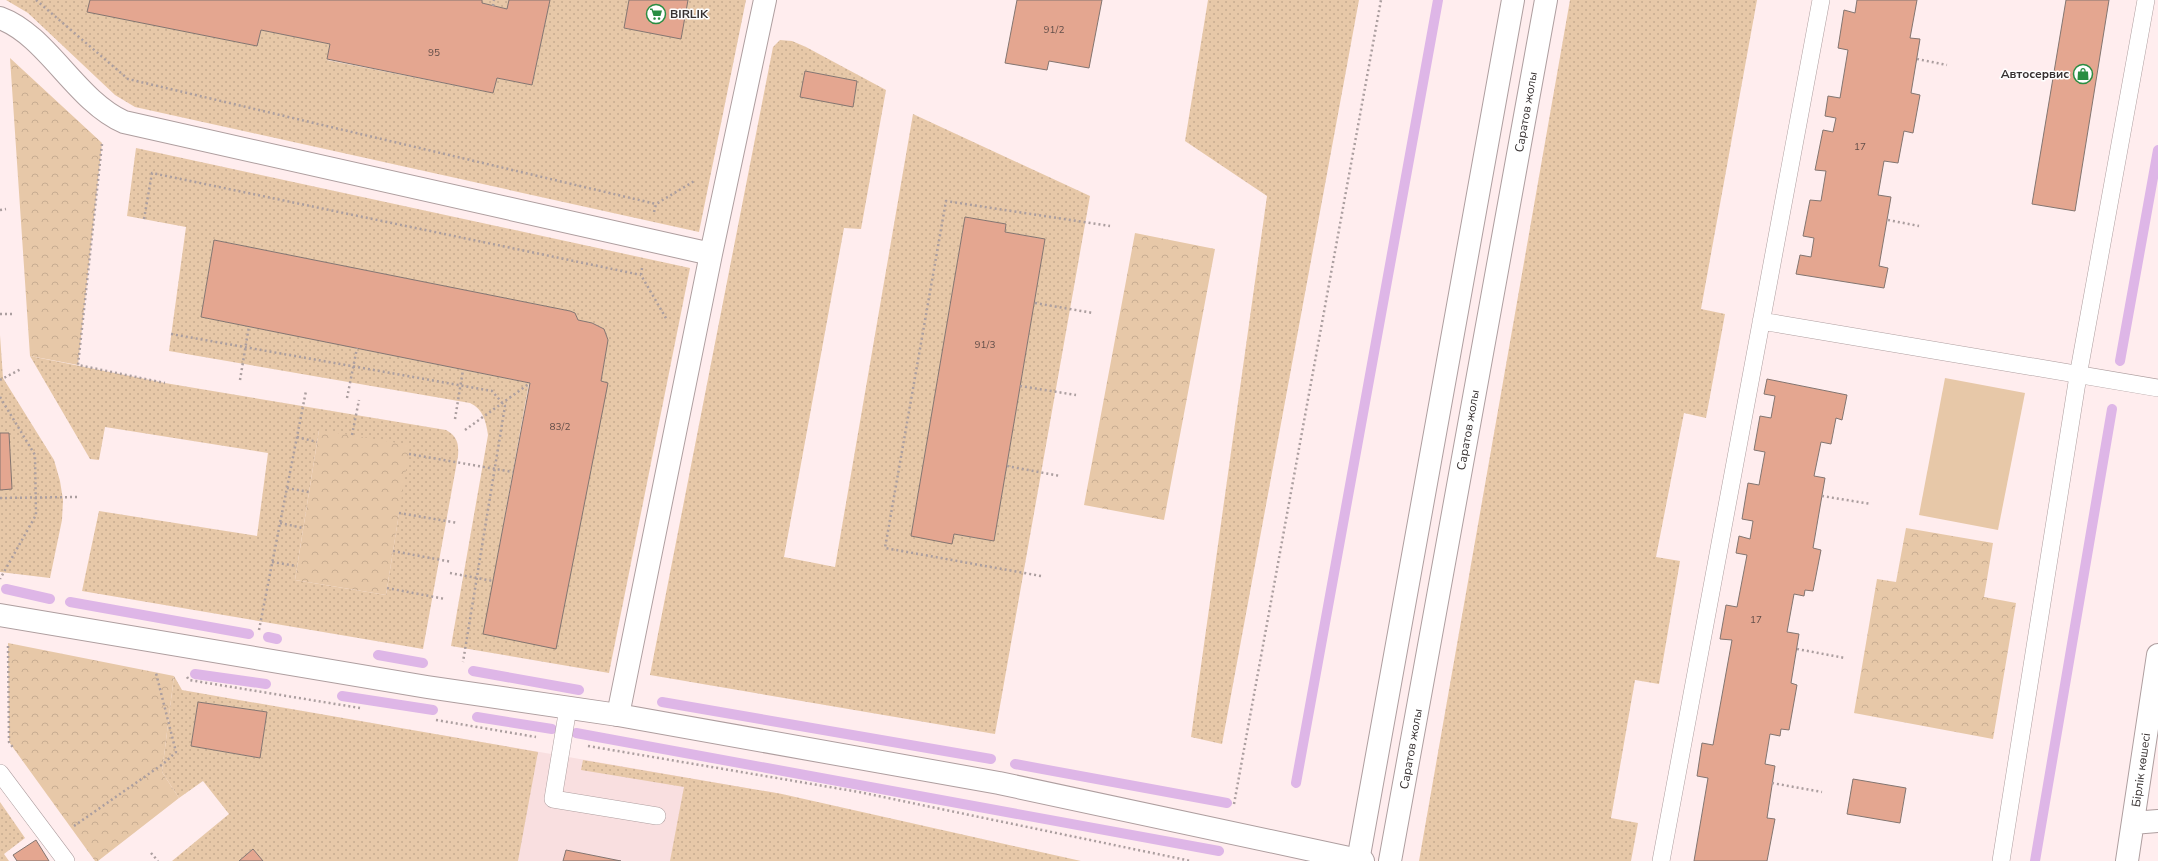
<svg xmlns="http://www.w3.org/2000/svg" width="2158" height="861" font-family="'Nunito Sans',sans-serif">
  <defs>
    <pattern id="grass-dots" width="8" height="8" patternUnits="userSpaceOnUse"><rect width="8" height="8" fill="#e7c8a8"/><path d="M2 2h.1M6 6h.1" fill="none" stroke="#c7ac91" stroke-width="1.8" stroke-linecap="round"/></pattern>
    <pattern id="park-crowns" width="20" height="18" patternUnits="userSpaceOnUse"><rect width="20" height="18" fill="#e7c8a8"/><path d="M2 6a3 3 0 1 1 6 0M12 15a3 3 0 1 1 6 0" fill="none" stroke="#c7ac91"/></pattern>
  </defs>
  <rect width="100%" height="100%" fill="#ffedee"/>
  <path fill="#f9dfe0" d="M 441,735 L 782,794 L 770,861 L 419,861 Z"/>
  <path fill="url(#grass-dots)" fill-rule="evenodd" d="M 6,0 L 90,0 L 88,11 L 257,46 L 261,30 L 330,44 L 327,60 L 493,93 L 497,78 L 532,85 L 550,0 L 629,0 L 624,28 L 681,38 L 688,0 L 746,0 L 699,232 L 135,107 L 115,95 L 28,13 Z
    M 482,0 L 509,0 L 507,9 L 482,3 Z
    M 1208,0 L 1359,0 L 1222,744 L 1191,737 L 1267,196 L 1185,141 Z
    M 1570,0 L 1757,0 L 1701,309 L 1725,314 L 1706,418 L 1684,413 L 1656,557 L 1680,561 L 1659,684 L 1635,680 L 1611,818 L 1638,823 L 1631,861 L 1419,861 Z
    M 780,40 L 792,41 L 806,47 L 886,90 L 861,229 L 844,228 L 784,557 L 835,567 L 913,114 L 1090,196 L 995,734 L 650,675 L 773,47 ZM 805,71 L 857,81 L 853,106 L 801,97 ZM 965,217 L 1006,224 L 1005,232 L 1045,239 L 994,541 L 954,534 L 952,543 L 911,536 Z
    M 136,148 L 690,268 L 609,673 L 451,646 L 488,435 C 486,421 483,409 470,403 L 169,351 L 186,227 L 127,216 ZM 214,240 L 570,311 L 575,313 L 578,320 L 592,323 L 604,329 L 608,340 L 601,381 L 607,383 L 556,648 L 493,581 L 529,383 L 201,317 Z
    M 0,335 L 3,378 L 54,460 L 60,481 L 63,500 L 62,520 L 50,578 L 0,572 Z
    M 30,356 L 165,383 L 446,430 C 457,436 459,443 458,456 L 423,649 L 82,591 L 99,511 L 257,536 L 268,453 L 105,427 L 99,460 L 90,459 ZM 319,430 L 399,513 L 386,595 L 295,580 Z
    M 174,676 L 182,690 L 538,752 L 518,861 L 263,861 L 253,849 L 239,861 L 172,861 L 229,814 L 203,781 L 179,798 L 162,772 ZM 198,702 L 267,712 L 260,758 L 191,746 Z
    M 583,760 L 782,794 L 1081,861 L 670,861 L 684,787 L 581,770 Z
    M 0,802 L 25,838 L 4,854 L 9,861 L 0,861 Z"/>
  <path fill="url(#park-crowns)" d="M 10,58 L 102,143 L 78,365 L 30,356 Z
    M 1135,233 L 1215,249 L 1164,520 L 1084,505 Z
    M 319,430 L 410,445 L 386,595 L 295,580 Z
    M 1906,528 L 1993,543 L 1984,597 L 2016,603 L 1993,739 L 1854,713 L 1877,579 L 1896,582 Z
    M 8,643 L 174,676 L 162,772 L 179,798 L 98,861 L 95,861 L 9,742 Z"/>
  <path fill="#e7c8a8" d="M 1945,378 L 2025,393 L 1998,530 L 1919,515 Z"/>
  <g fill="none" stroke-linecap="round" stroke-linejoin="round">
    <path stroke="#deb6e7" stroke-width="10" d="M 2120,361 L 2158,150
      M 6,589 L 50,599
      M 70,602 L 249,634
      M 268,637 L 277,639
      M 378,655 L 423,663
      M 473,671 L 579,690
      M 195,674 L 266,684
      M 342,696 L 433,710
      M 662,702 L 991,759
      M 477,717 L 552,729
      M 576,733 L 1219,851
      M 1015,764 L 1227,803
      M 1296,783 L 1438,0
      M 2035,861 L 2112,409"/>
  </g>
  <path fill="#e4a690" stroke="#837570" d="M 90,0 L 482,0 L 482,3 L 507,9 L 509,0 L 550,0 L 532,85 L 497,78 L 493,93 L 327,59 L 330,44 L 261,30 L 257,46 L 87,12 Z
    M 629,0 L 688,0 L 681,39 L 624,28 Z
    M 1017,0 L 1102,0 L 1089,68 L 1049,61 L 1047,70 L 1005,63 Z
    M 1857,0 L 1917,0 L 1910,38 L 1920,39 L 1911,93 L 1920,95 L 1913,133 L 1904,131 L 1898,163 L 1884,161 L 1878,195 L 1891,197 L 1879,266 L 1888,268 L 1884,288 L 1796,274 L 1800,255 L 1811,257 L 1814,238 L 1803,236 L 1810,200 L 1821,201 L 1826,171 L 1815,170 L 1823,130 L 1833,132 L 1836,118 L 1825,116 L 1828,96 L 1840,98 L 1848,50 L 1838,48 L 1844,10 L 1855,13 Z
    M 2066,0 L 2109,0 L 2075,211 L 2032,204 Z
    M 805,71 L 857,81 L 853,107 L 800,97 Z
    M 965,217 L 1006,224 L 1005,232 L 1045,239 L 994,541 L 954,534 L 952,544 L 911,536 Z
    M 214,240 L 570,311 L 575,313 L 578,320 L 592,323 L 604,329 L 608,340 L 601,381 L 608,383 L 556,649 L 483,634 L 530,383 L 201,317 Z
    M 1767,379 L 1847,395 L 1842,420 L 1836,418 L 1831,444 L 1821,442 L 1814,476 L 1825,478 L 1813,548 L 1821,550 L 1813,591 L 1805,590 L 1804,596 L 1794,594 L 1787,632 L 1799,634 L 1791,683 L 1797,685 L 1789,730 L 1781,729 L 1780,736 L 1770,734 L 1765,764 L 1775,766 L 1767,818 L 1775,819 L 1767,861 L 1694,861 L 1708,778 L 1697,776 L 1702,743 L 1713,745 L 1732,640 L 1720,639 L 1726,605 L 1737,607 L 1747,555 L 1736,553 L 1739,536 L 1750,539 L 1753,521 L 1742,519 L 1748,483 L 1759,485 L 1765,452 L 1754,450 L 1760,416 L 1771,418 L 1775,396 L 1764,394 Z
    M 0,433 L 9,433 L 12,489 L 0,490 Z
    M 198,702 L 267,712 L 260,758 L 191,746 Z
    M 1853,779 L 1906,788 L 1900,823 L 1847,814 Z
    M 36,840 L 49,861 L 17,861 L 13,855 Z
    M 253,849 L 263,861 L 239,861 Z
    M 566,850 L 621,861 L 563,861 Z"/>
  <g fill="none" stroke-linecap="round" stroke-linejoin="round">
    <defs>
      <path id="service" d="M 1761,321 L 2158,388
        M 568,708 L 553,799 L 657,816
        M 0,773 L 66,861
        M 1661,861 L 1821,0
        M 2001,861 L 2078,376 L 2146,0"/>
      <path id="minor" d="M 0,18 C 47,35 76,101 124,122 L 711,254
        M 618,715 L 711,254 L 765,0
        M 2133,823 L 2158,821
        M 2127,861 L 2158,655"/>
      <path id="tertiary" d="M 0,615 L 427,687 L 618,715 L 999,783 L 1363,861"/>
      <path id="primary" d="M 1358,861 L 1513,0
        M 1390,861 L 1546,0"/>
    </defs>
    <use href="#service" stroke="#ae9e9f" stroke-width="18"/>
    <use href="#minor" stroke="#ae9e9f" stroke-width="24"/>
    <use href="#tertiary" stroke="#ae9e9f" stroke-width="24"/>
    <use href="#primary" stroke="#ae9e9f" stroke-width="24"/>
    <path stroke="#ab9e9f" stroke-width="2.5" stroke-dasharray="2 3" stroke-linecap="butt" d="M 36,0 L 128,79 L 656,204
      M 493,6 L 494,0
      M 1917,59 L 1947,65
      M 102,144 L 78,365 L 165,383
      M 0,210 L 6,209
      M 654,212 L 656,204 L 696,180
      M 144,219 L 152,173 L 641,275
      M 1888,220 L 1919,226
      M 642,268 L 641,275 L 667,320
      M 1035,303 L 1093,313
      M 0,314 L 13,314
      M 171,334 L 492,391 L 505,406 L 463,662
      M 0,380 L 21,369
      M 240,380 L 249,326
      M 1020,386 L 1076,395
      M 0,397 L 35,455 L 36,515 L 0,579
      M 347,398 L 357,348
      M 455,419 L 463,370
      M 465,430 L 530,383
      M 352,435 L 359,400
      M 297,437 L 317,442
      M 409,454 L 513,472
      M 1007,466 L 1060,476
      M 287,488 L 309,492
      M 1822,496 L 1871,504
      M 0,498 L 79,497
      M 399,513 L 458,523
      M 280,523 L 303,528
      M 393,551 L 452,562
      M 272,562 L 297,566
      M 450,573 L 493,581
      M 1041,576 L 885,548 L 946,201 L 1110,226
      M 387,588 L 445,599
      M 259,630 L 306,391
      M 8,646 L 9,742 L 14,749
      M 1797,649 L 1845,658
      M 187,677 L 189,680 L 360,708
      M 436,720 L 536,737
      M 588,746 L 859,792 L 1191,861
      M 1772,783 L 1822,792
      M 1234,804 L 1381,0
      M 74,826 L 163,764 L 176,752 L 156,673
      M 151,853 L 158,861"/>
    <use href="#service" stroke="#fff" stroke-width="17"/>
    <use href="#minor" stroke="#fff" stroke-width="22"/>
    <use href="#tertiary" stroke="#fff" stroke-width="22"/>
    <use href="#primary" stroke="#fff" stroke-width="22"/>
  </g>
  <defs>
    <symbol id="supermarket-ring" viewBox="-11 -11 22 22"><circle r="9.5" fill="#fff" stroke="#298d42" stroke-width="1.5"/><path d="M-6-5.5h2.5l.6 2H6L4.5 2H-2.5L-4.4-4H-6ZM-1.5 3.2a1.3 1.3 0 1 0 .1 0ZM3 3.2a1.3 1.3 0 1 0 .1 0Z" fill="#298d42"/></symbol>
    <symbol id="shop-ring" viewBox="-11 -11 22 22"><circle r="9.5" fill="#fff" stroke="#298d42" stroke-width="1.5"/><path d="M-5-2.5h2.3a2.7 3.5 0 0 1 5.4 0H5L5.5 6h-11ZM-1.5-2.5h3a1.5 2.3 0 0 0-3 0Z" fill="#298d42"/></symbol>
  </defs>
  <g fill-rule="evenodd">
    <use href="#supermarket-ring" x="645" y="3" width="22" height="22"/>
    <use href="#shop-ring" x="2072" y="63" width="22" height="22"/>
  </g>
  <g text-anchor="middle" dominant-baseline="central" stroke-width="3" stroke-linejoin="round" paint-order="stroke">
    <g font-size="10" fill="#624e49">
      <text x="1054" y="30">91/2</text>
      <text x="434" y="53">95</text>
      <text x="1860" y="147">17</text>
      <text x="985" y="345">91/3</text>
      <text x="560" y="427">83/2</text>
      <text x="1756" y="620">17</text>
    </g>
    <g font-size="12" font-weight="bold" fill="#373131" stroke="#fff" text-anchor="start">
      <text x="670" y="14">BIRLIK</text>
      <text x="2069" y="74" text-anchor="end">Автосервис</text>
    </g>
    <g font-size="12" fill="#373131" stroke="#fff">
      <text transform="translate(1526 112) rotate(-80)">Саратов жолы</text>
      <text transform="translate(1468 430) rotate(-80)">Саратов жолы</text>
      <text transform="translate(1411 749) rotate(-80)">Саратов жолы</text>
      <text transform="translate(2141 770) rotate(-82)">Бірлік көшесі</text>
    </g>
  </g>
</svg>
